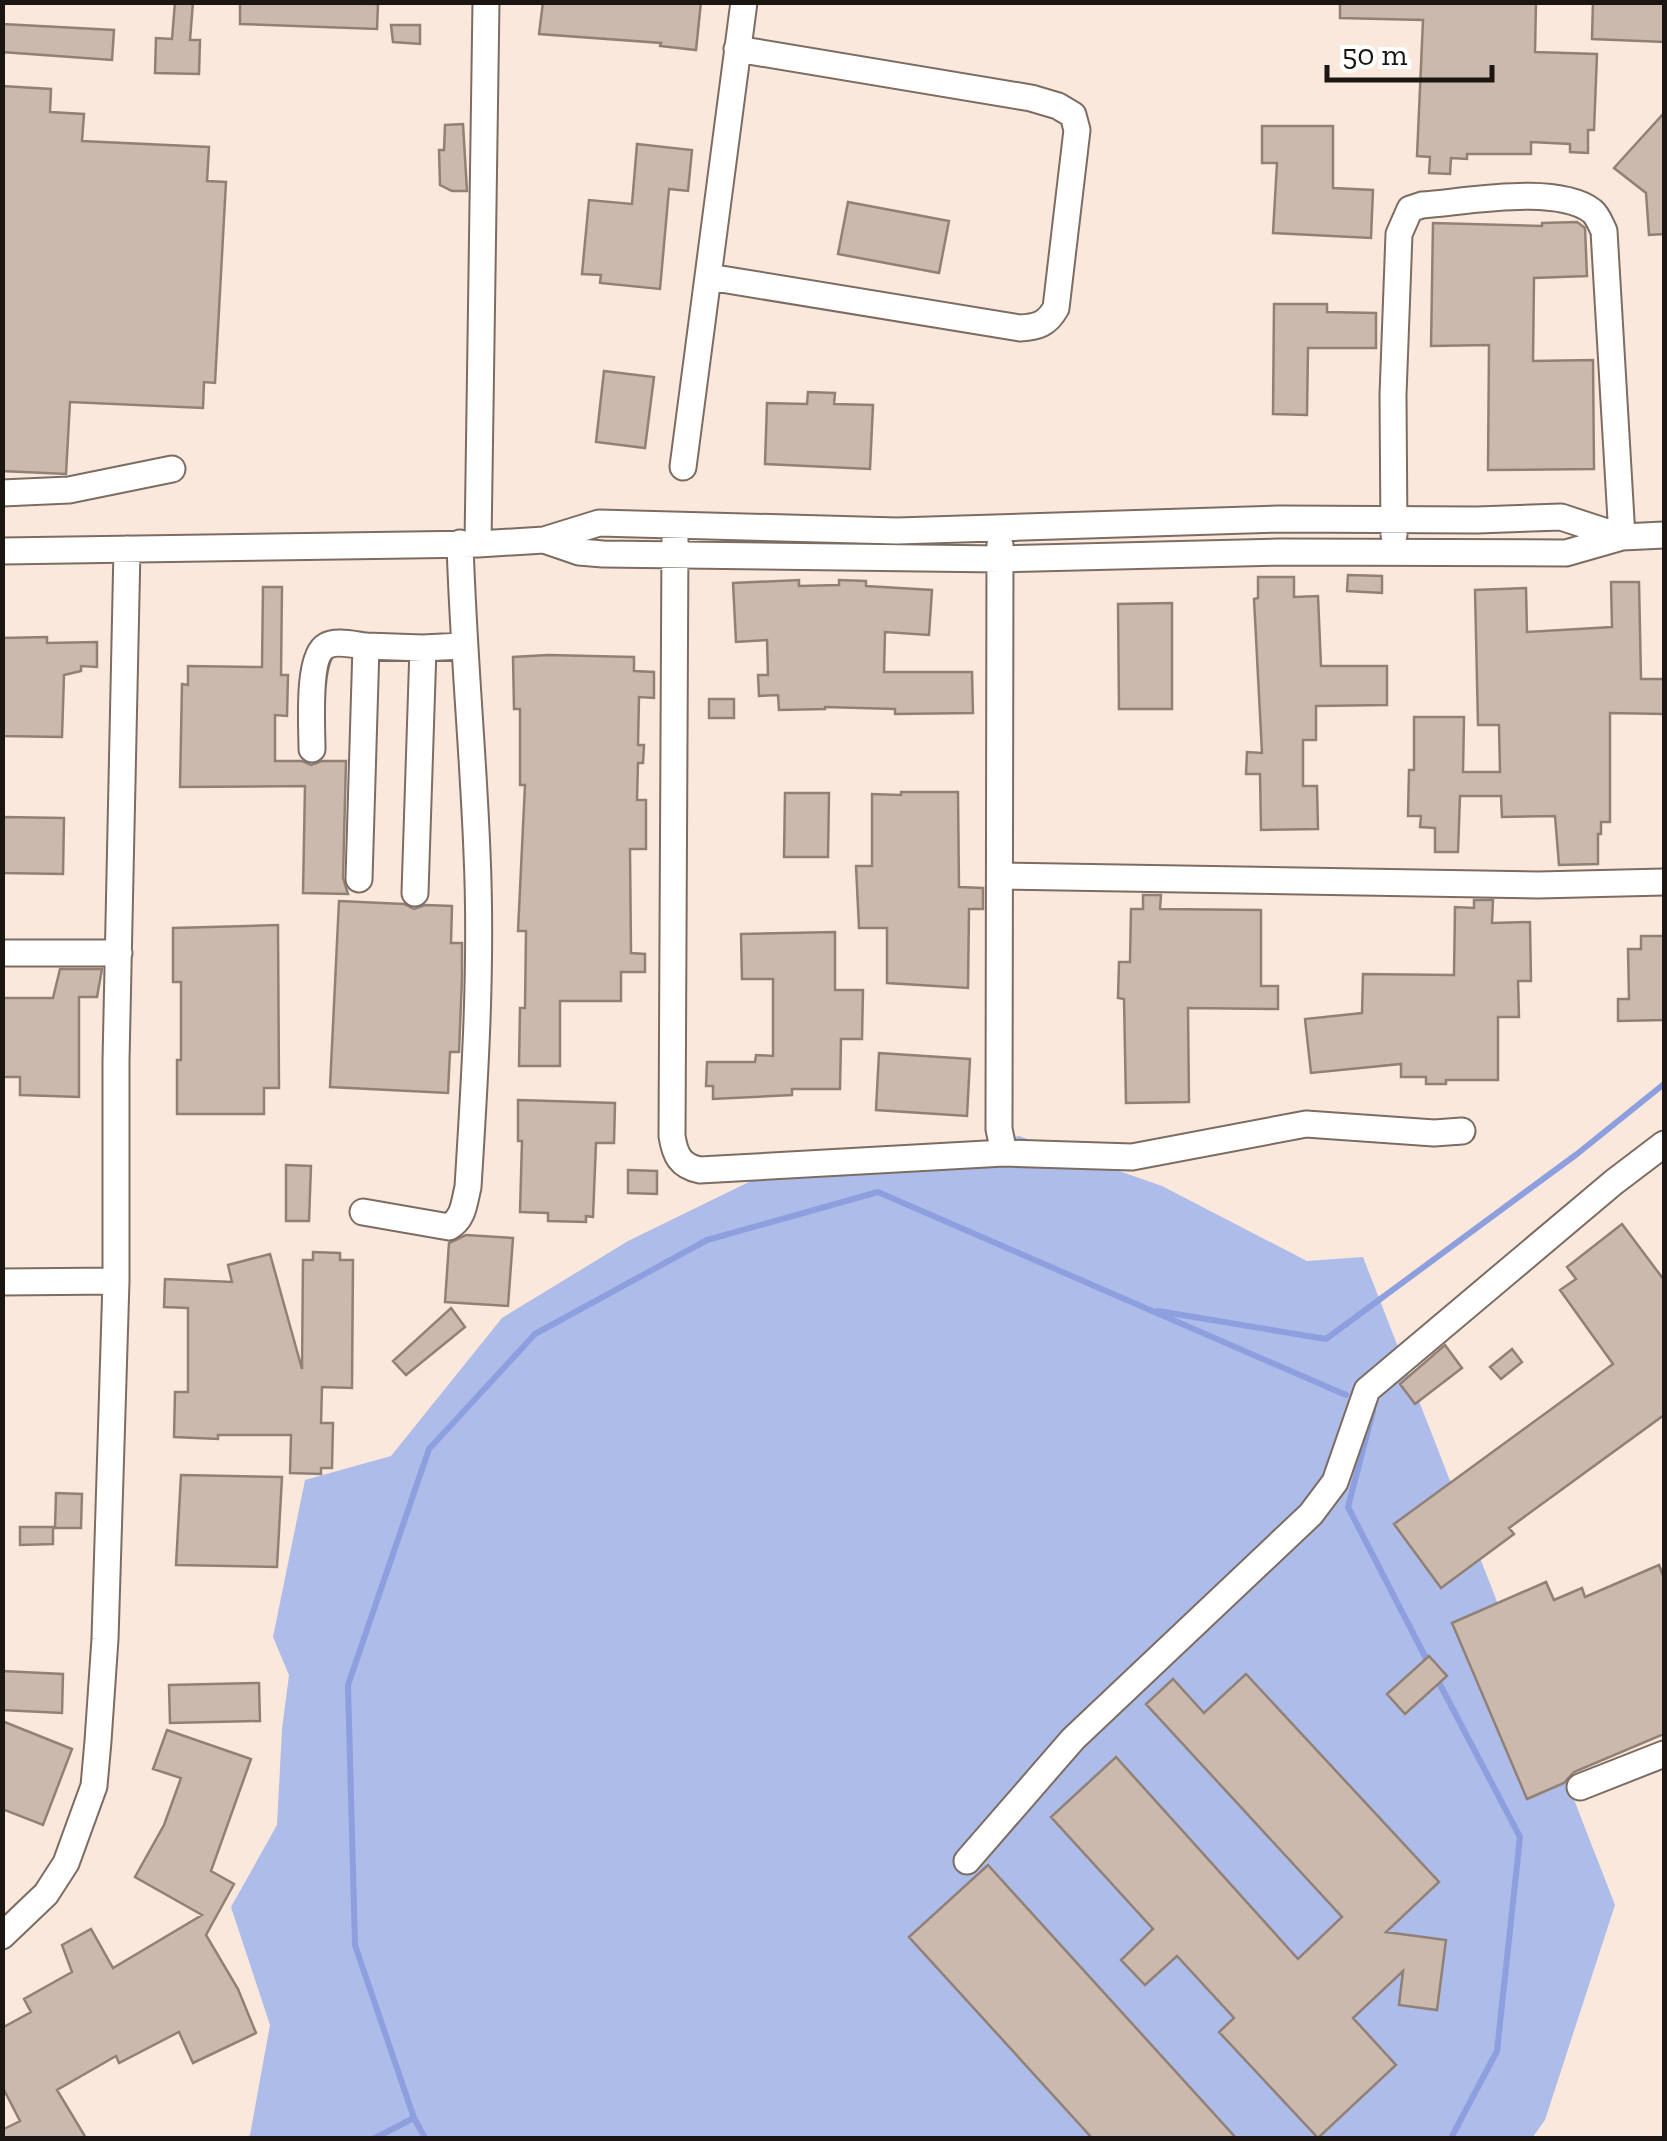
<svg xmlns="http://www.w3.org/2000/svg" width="1667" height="2141" font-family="'Zilla Slab',serif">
  <rect width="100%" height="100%" fill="#fae8dc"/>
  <path fill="#aebcea" d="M 1019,1136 L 1162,1186 L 1307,1261 L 1363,1257 L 1615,1905 L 1545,2120 L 1532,2138 L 245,2138 L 250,2135 L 270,2025 L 231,1907 L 277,1825 L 282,1729 L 289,1675 L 273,1637 L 305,1480 L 391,1456 L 502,1318 L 628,1241 L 753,1180 Z"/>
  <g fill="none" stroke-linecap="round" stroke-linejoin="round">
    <path stroke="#8d9fdf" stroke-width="6" d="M 1158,1311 L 1326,1339 L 1577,1154 L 1664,1084
      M 1373,1411 L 1348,1507 L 1430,1666
      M 1436,1677 L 1520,1837 L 1497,2051 L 1451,2138
      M 375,2138 L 414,2118
      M 425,2138 L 414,2118 L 355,1945 L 348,1685 L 429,1449 L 535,1334 L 707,1240 L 878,1192 L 1346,1395"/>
  </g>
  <path fill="#cbb9ad" stroke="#918076" stroke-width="2.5" d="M 175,2 L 193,2 L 190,40 L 200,40 L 199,74 L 155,73 L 156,38 L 172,39 Z
    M 240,2 L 378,4 L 377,29 L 240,24 Z
    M 543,2 L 701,2 L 696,50 L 660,46 L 661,43 L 539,34 Z
    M 1340,2 L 1536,2 L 1535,52 L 1597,54 L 1594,130 L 1588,130 L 1588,153 L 1570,152 L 1570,144 L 1531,142 L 1531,154 L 1467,154 L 1467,159 L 1451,158 L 1450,174 L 1429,173 L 1430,157 L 1417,156 L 1423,20 L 1340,18 Z
    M 1593,2 L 1664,2 L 1664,42 L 1592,39 Z
    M 2,24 L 114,30 L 112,60 L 2,52 Z
    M 391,25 L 420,25 L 420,44 L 393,42 Z
    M 2,86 L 51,89 L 50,112 L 84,114 L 82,141 L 209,147 L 207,181 L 226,182 L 215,383 L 204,382 L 203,408 L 70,402 L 66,474 L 2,471 Z
    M 1664,113 L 1664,234 L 1649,235 L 1646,193 L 1614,168 Z
    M 463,124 L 467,191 L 452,191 L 440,185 L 439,150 L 444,150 L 445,125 Z
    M 1262,126 L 1333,126 L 1333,188 L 1373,190 L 1371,238 L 1273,233 L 1277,163 L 1262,163 Z
    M 637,144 L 692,150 L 688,191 L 669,189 L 660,289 L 600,283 L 601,275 L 582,274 L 589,200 L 632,204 Z
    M 848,202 L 949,221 L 939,273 L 838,254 Z
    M 1577,222 L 1585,228 L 1587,276 L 1534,278 L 1533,361 L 1593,360 L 1594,469 L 1488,470 L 1489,345 L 1431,346 L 1433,223 L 1542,226 L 1542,223 Z
    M 1274,304 L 1327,304 L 1327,312 L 1376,313 L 1376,348 L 1308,348 L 1307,415 L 1273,414 Z
    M 604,371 L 654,377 L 645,448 L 596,442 Z
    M 808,392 L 835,393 L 834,404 L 873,405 L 870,469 L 765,464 L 767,403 L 807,404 Z
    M 1348,575 L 1382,576 L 1382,593 L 1347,591 Z
    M 1258,577 L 1294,577 L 1294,597 L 1318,596 L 1321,666 L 1387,666 L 1387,705 L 1316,706 L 1316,740 L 1303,740 L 1303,786 L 1317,786 L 1318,829 L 1261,830 L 1260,774 L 1246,774 L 1247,752 L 1262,753 L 1254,599 L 1258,598 Z
    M 799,580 L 799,586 L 839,585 L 839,580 L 866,581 L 866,586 L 932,590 L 929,635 L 885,632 L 884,672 L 972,672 L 973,713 L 895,714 L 895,709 L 825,707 L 825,709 L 779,710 L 778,695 L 759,696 L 758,675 L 768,675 L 767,640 L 736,642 L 733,583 Z
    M 1611,582 L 1639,582 L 1641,679 L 1664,679 L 1664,714 L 1610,713 L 1610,822 L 1601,822 L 1601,834 L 1598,834 L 1598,864 L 1559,865 L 1555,816 L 1502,817 L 1501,796 L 1460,796 L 1458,852 L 1435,852 L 1435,828 L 1420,827 L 1421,816 L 1408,816 L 1409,770 L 1414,770 L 1414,717 L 1464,717 L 1463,772 L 1500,772 L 1499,725 L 1478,725 L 1475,590 L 1526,588 L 1527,632 L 1612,627 Z
    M 263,587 L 282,587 L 281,675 L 288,675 L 287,716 L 275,715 L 275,761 L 302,761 L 311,765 L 322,761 L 346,761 L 343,878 L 348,894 L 303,893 L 305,786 L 180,787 L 182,684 L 188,685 L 188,666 L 262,667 Z
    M 1172,603 L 1172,709 L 1119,709 L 1118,604 Z
    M 47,637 L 47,643 L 97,642 L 97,667 L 81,666 L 81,671 L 64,675 L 62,737 L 2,736 L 2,638 Z
    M 548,655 L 634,657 L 634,671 L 654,672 L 654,698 L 639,697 L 638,745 L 644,745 L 643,763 L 638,763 L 637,800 L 646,800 L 646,849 L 630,849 L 631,953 L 645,954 L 645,972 L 621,972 L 621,1001 L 560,1001 L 560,1066 L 519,1066 L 520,1008 L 525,1008 L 526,931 L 518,931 L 525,785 L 520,785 L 520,709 L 514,709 L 513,657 Z
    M 709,699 L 734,699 L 734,718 L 709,718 Z
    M 901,792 L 958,792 L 959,887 L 983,888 L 983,909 L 969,909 L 968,988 L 887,983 L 887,928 L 859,928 L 856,866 L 872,866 L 872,794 L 901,795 Z
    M 785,793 L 829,793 L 828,857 L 784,857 Z
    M 2,817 L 64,818 L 63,874 L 2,873 Z
    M 1143,895 L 1161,895 L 1160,909 L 1261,910 L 1261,986 L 1278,986 L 1278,1009 L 1188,1008 L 1189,1102 L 1126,1103 L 1124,999 L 1118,998 L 1119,962 L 1130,962 L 1131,909 L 1143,909 Z
    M 1474,900 L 1493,900 L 1492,923 L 1530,922 L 1531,981 L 1518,981 L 1519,1017 L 1498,1017 L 1498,1080 L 1446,1080 L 1446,1084 L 1426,1084 L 1426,1077 L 1401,1077 L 1401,1064 L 1311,1073 L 1305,1019 L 1362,1013 L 1363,974 L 1454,975 L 1455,907 L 1474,908 Z
    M 339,901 L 404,904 L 414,909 L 425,905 L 452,906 L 451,943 L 462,943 L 462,978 L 459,1052 L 450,1052 L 448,1093 L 330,1087 Z
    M 278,925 L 279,1088 L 264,1088 L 264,1114 L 177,1114 L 177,1060 L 181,1060 L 181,982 L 173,982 L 173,928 Z
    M 835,932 L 835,990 L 863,990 L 862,1039 L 841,1039 L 840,1089 L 792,1089 L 792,1095 L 713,1099 L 713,1086 L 706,1086 L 707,1062 L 755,1062 L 756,1055 L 773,1056 L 773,979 L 742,979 L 741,934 Z
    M 1641,936 L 1664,936 L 1664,1020 L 1618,1021 L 1618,999 L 1629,999 L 1628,949 L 1641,949 Z
    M 60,969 L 102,969 L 97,997 L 79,997 L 79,1097 L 20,1095 L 20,1077 L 2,1077 L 2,998 L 53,998 Z
    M 879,1053 L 970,1059 L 967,1116 L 876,1110 Z
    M 518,1100 L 615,1103 L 614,1143 L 596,1143 L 593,1217 L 586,1216 L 586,1222 L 548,1221 L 548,1213 L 520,1212 L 522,1141 L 518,1141 Z
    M 286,1165 L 311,1166 L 309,1221 L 286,1221 Z
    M 628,1170 L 657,1171 L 657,1194 L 628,1193 Z
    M 1622,1224 L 1664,1280 L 1664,1415 L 1509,1528 L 1514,1534 L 1441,1588 L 1394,1524 L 1613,1364 L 1560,1290 L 1576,1279 L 1567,1267 Z
    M 466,1235 L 513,1238 L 508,1306 L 445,1302 L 449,1243 Z
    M 313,1252 L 340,1253 L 340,1260 L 353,1260 L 352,1388 L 322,1387 L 321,1423 L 333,1423 L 332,1468 L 321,1468 L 321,1474 L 290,1473 L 291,1435 L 218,1435 L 218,1439 L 174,1437 L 175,1392 L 188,1392 L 188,1308 L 164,1307 L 165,1279 L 232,1282 L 228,1265 L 270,1254 L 302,1369 L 303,1260 L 313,1260 Z
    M 451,1308 L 465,1327 L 406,1375 L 393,1361 Z
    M 1445,1345 L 1462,1368 L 1415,1404 L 1400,1384 Z
    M 1512,1349 L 1522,1362 L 1501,1379 L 1490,1367 Z
    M 181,1475 L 282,1477 L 277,1567 L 176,1565 Z
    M 56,1493 L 82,1494 L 81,1528 L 55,1528 Z
    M 20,1527 L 53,1527 L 53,1544 L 20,1545 Z
    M 1659,1565 L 1664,1578 L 1664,1734 L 1574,1772 L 1564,1783 L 1527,1799 L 1452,1623 L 1546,1582 L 1554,1600 L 1582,1588 L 1585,1597 Z
    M 1429,1656 L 1447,1676 L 1405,1714 L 1387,1694 Z
    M 2,1671 L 63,1674 L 62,1713 L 2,1710 Z
    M 1246,1674 L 1439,1882 L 1386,1932 L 1446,1940 L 1437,2010 L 1399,2005 L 1403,1971 L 1353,2018 L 1396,2065 L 1318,2138 L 1219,2032 L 1234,2018 L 1177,1956 L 1145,1985 L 1121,1960 L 1153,1929 L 1051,1817 L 1116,1757 L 1298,1959 L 1342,1917 L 1146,1704 L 1173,1679 L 1204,1713 Z
    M 259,1683 L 260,1721 L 170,1723 L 169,1685 Z
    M 2,1721 L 72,1749 L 43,1825 L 2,1809 Z
    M 167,1730 L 251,1759 L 211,1871 L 234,1884 L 206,1935 L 238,1989 L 256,2033 L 193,2063 L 179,2032 L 119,2063 L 116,2056 L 57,2090 L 86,2138 L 2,2138 L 2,2130 L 20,2121 L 2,2086 L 2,2028 L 31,2012 L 24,1999 L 72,1972 L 62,1945 L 91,1929 L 113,1968 L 202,1915 L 135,1877 L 164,1825 L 181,1778 L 153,1769 Z
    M 988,1865 L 1236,2138 L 1092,2138 L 909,1937 Z"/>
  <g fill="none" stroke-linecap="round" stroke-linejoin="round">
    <defs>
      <path id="minor" d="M 709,277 L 1020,328 C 1038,327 1047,324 1056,308 L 1077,130 L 1073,115 L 1058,106 L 1031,98 L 737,49
        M 683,467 L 744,2
        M 2,493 L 69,490 L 172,469
        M 1394,535 L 1393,395 L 1399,234 L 1410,209 L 1422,205 C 1466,202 1556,184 1592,211 C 1598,216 1600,223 1604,231 L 1622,537
        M 544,540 L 579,552 L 603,554 L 1000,559 L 1280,552 L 1566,553 L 1622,537 L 1664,535
        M 675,540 L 672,1136 C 675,1155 680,1166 700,1170 L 1004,1153
        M 478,544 L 486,2
        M 1000,545 L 999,1129 L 1004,1153 L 1132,1157 L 1306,1124 L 1434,1133 L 1462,1131
        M 2,551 L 478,544 L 544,540 L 599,523 L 897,531 L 1279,519 L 1477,520 L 1561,517 L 1622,537
        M 312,749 C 312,728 307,656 326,646 C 336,640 355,645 366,646
        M 1000,876 L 1538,885 L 1664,882
        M 359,879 L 366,646 L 423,648 L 462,646
        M 415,893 L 423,648
        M 2,953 L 119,953
        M 363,1212 L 449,1227 C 464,1218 464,1203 468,1187 C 475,1076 482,965 477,853 C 473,750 463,647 460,543
        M 2,1282 L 116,1281
        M 1580,1787 L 1664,1754
        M 967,1861 L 1073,1739 L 1311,1514 L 1335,1482 L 1367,1390 L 1614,1182 L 1664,1144
        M 2,1936 L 46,1894 L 66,1863 L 94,1786 L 98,1741 L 105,1639 L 116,1281 L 116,1061 L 127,549"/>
    </defs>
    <use href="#minor" stroke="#7c6c61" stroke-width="29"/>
    <use href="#minor" stroke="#fff" stroke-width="25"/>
  </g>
  <rect width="1667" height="2141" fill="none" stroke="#1c1612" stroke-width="10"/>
  <path d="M1327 65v15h165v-15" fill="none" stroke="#1c1612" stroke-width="5"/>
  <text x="1342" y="65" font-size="30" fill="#1c1612" stroke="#ffffff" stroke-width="8" paint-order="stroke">50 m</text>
</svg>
